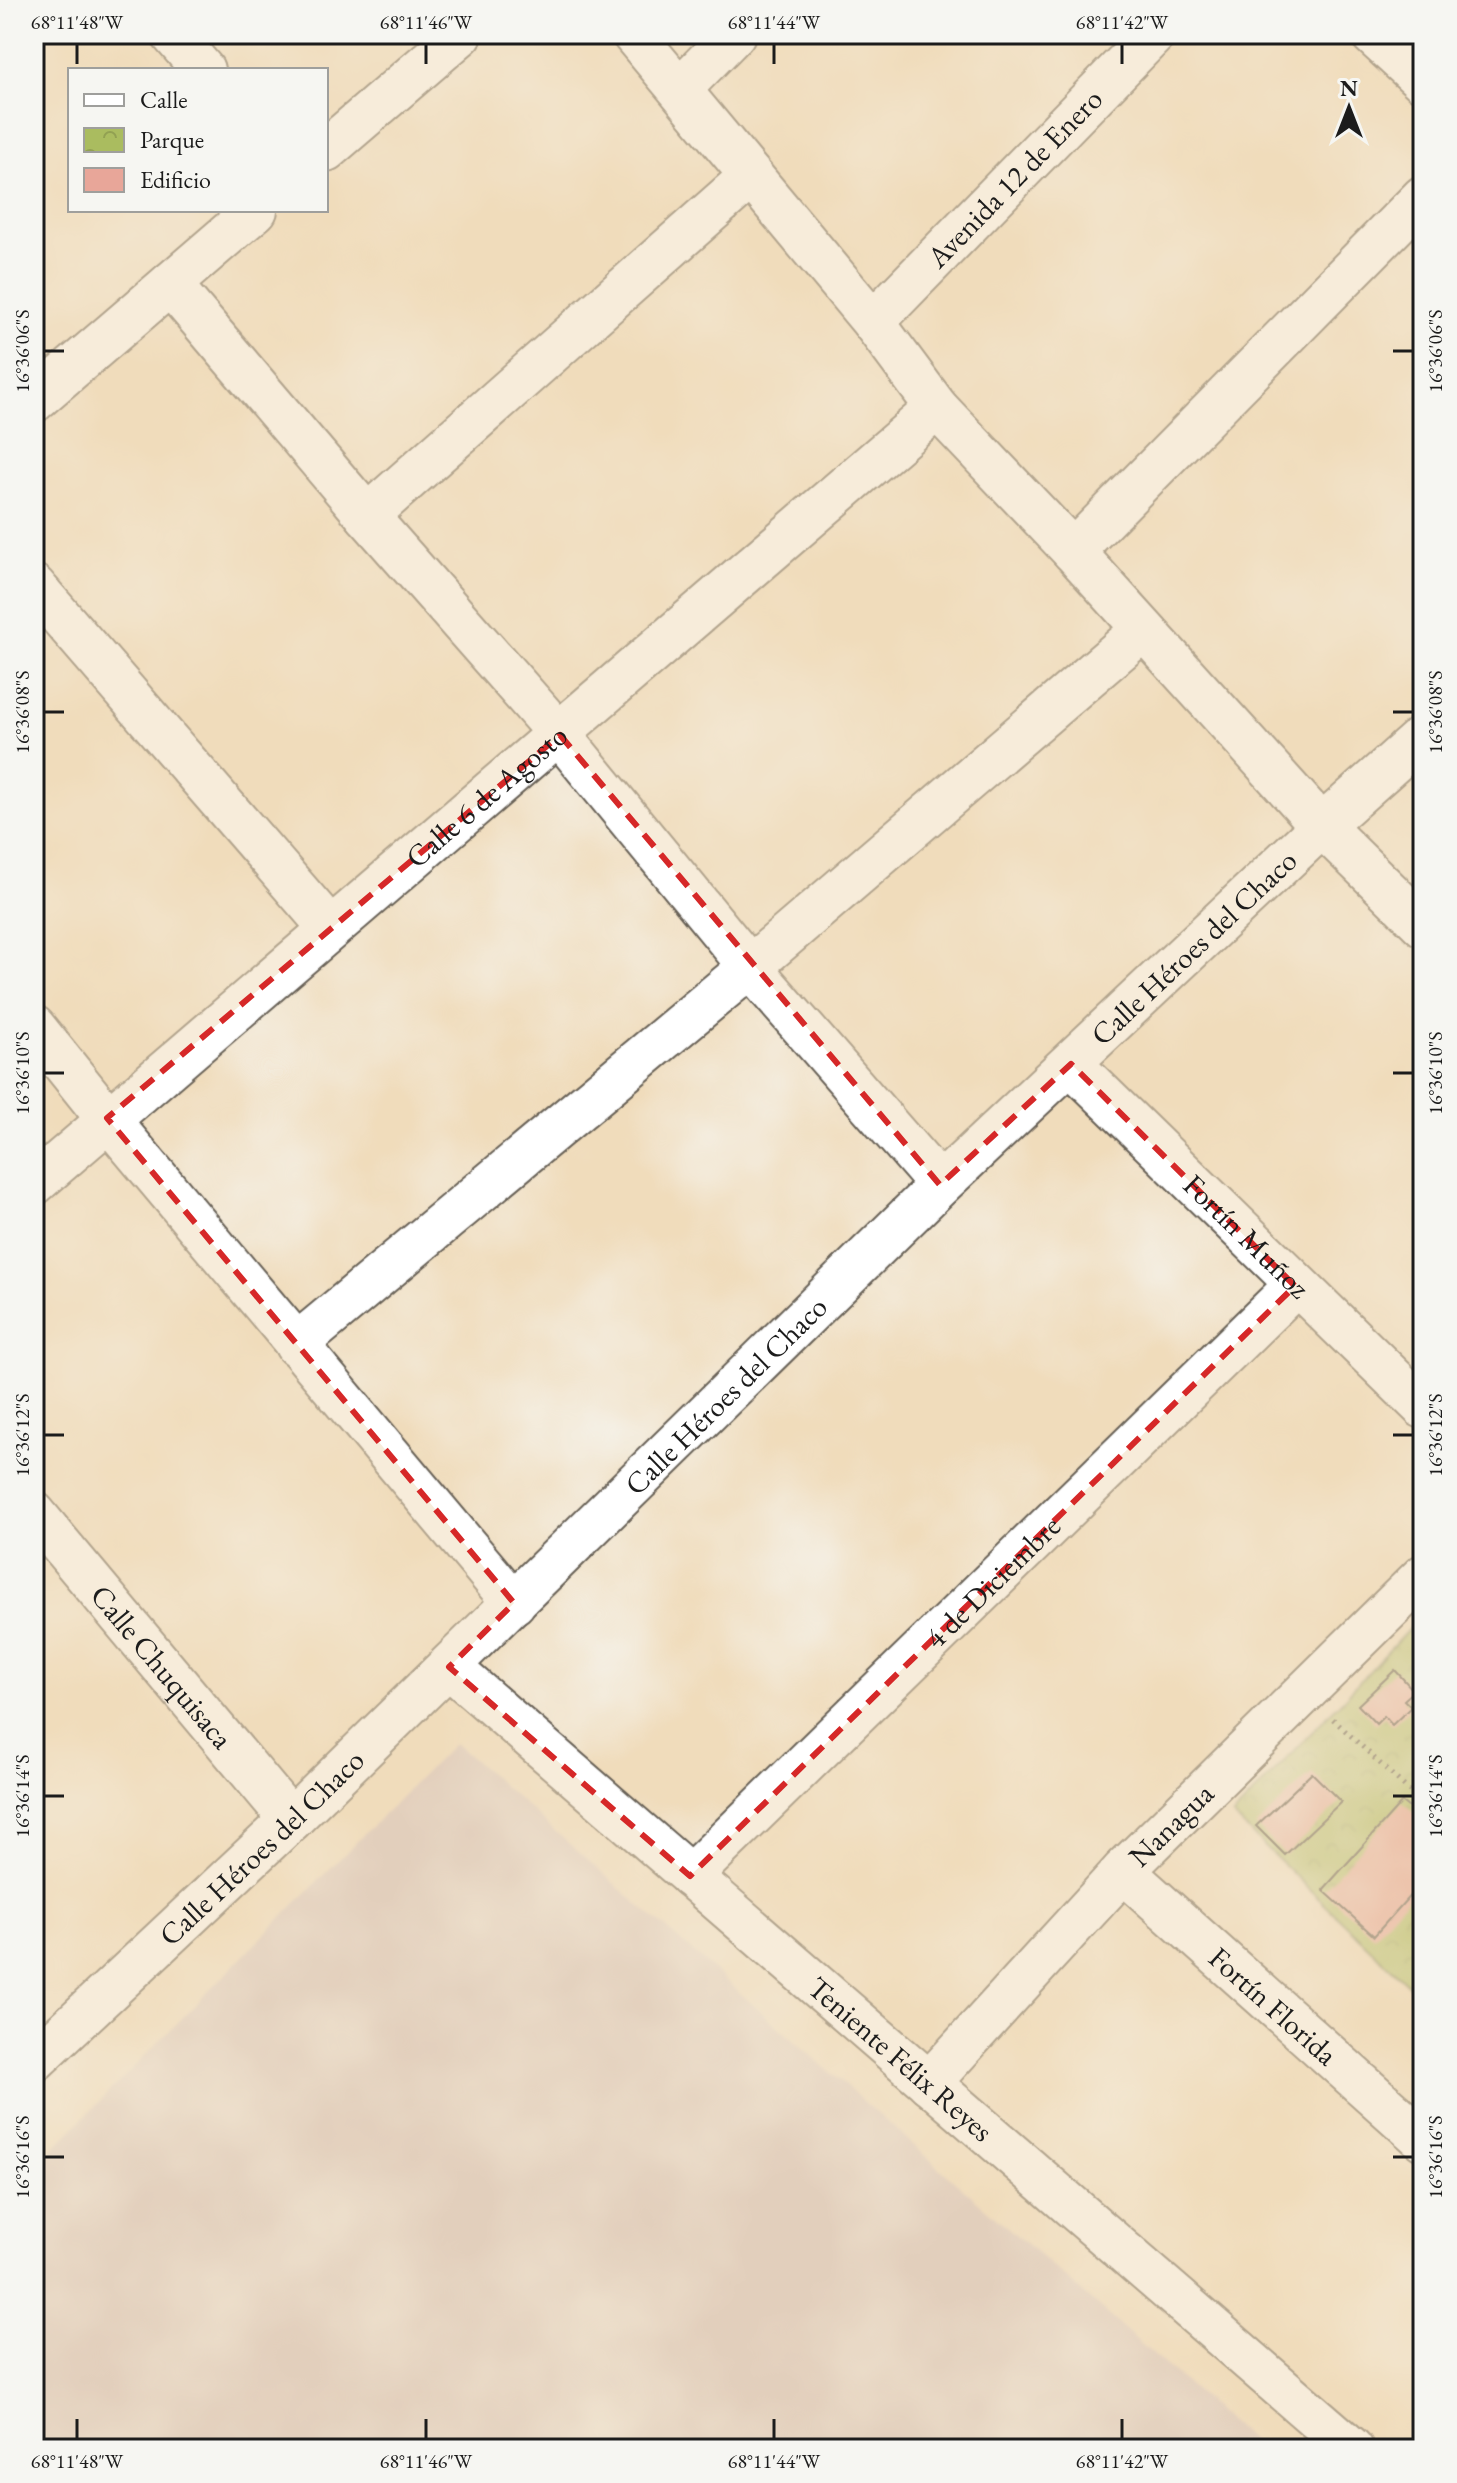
<svg xmlns="http://www.w3.org/2000/svg" width="1457" height="2483" font-family="'EB Garamond',serif">
  <defs>
    <pattern id="park-crowns" width="20" height="18" patternUnits="userSpaceOnUse" patternTransform="scale(2)"><rect width="20" height="18" fill="#aabc5f"/><path d="M2 6a3 3 0 1 1 6 0M12 15a3 3 0 1 1 6 0" fill="none" stroke="#92a152"/></pattern>
  </defs>
  <rect width="100%" height="100%" fill="#f6f6f2"/>
  <filter id="ink" filterUnits="userSpaceOnUse"><feTurbulence type="fractalNoise" baseFrequency=".0125" numOctaves="2"/><feDisplacementMap in="SourceGraphic" scale="16" xChannelSelector="R" yChannelSelector="G"/><feConvolveMatrix kernelMatrix="1 2 1 2 8 2 1 2 1" color-interpolation-filters="sRGB"/></filter>
  <filter id="wash" filterUnits="userSpaceOnUse"><feTurbulence type="fractalNoise" baseFrequency=".006" numOctaves="4" result="noise"/><feDisplacementMap in="SourceGraphic" scale="32" xChannelSelector="R" yChannelSelector="G"/><feGaussianBlur stdDeviation="1.8" result="paint"/><feColorMatrix in="noise" values="0 0 0 0 0 0 0 0 0 0 0 0 0 0 0 0 0 1.4 0 .05"/><feComposite in="paint" operator="in"/></filter>
  <g filter="url(#wash)">
    <rect width="100%" height="100%" fill="#f0dcbb"/>
    <path fill="#d1bfbd" d="M 454,1743 L 1261,2449 L 34,2449 L 34,2168 Z"/>
    <path fill="url(#park-crowns)" stroke="#636c3e" stroke-width="2" d="M 1423,1614 L 1423,1999 L 1233,1816 Z"/>
    <g id="blocks">
      <path fill="#e8a699" d="M 1395,1670 L 1414,1691 L 1404,1700 L 1411,1707 L 1392,1725 L 1384,1716 L 1376,1724 L 1358,1705 Z
        M 1312,1773 L 1341,1802 L 1285,1855 L 1256,1826 Z
        M 1402,1802 L 1423,1820 L 1423,1881 L 1374,1936 L 1323,1890 Z"/>
    </g>
  </g>
  <g filter="url(#ink)">
    <use href="#blocks" fill-opacity="0" stroke="#665f54" stroke-width="2"/>
    <g fill="none" stroke-linecap="round" stroke-linejoin="round">
      <defs>
        <g id="minor">
          <path d="M 172,34 L 203,70"/>
          <path d="M 633,34 L 873,322 L 937,408 L 1073,551 L 1322,826 L 1423,925"/>
          <path d="M 1372,34 L 1423,81"/>
          <path d="M 680,89 L 734,34"/>
          <path d="M 326,150 L 461,34"/>
          <path d="M 170,284 L 367,516 L 560,735 L 750,967 L 940,1185"/>
          <path id="s1" d="M 873,322 L 1154,34"/>
          <path d="M 34,401 L 256,210"/>
          <path d="M 367,516 L 751,176"/>
          <path d="M 1073,551 L 1423,197"/>
          <path d="M 34,586 L 329,927"/>
          <path d="M 34,1027 L 107,1118 L 514,1603"/>
          <path id="s2" d="M 1071,1064 L 1423,1407"/>
          <path id="s3" d="M 34,1184 L 937,408"/>
          <path d="M 296,1345 L 750,967 L 1143,630"/>
          <path id="s4" d="M 34,1513 L 291,1820"/>
          <path id="s5" d="M 449,1667 L 1352,2449"/>
          <path id="s6" d="M 1123,1871 L 1423,2139"/>
          <path id="s7" d="M 690,1876 L 1295,1286"/>
          <path id="s8" d="M 34,2061 L 291,1820 L 940,1185 L 1322,826 L 1423,736"/>
          <path id="s9" d="M 929,2083 L 1123,1871 L 1423,1576"/>
        </g>
      </defs>
      <use href="#minor" stroke="#665f54" stroke-width="46"/>
      <path stroke="#665f54" stroke-width="5" stroke-dasharray="2 6" stroke-linecap="butt" d="M 1333,1719 L 1423,1804"/>
      <use href="#minor" stroke="#fff" stroke-width="42"/>
    </g>
  </g>
  <path d="M0 0H1457V2483H0ZM 560,735 L 940,1185 L 1071,1064 L 1295,1286 L 690,1876 L 449,1667 L 514,1603 L 107,1118 Z" fill="#f0dcbb" fill-opacity=".55" fill-rule="evenodd"/>
  <path fill="none" stroke="#d62828" stroke-width="6" stroke-dasharray="16 10" stroke-linejoin="round" d="M 560,735 L 940,1185 L 1071,1064 L 1295,1286 L 690,1876 L 449,1667 L 514,1603 L 107,1118 Z"/>
  <path fill="none" stroke="#1c1c1c" stroke-width="3" d="M 77,44 L 77,64M 426,44 L 426,64M 774,44 L 774,64M 1122,44 L 1122,64M 44,351 L 64,351M 1393,351 L 1413,351M 44,712 L 64,712M 1393,712 L 1413,712M 44,1073 L 64,1073M 1393,1073 L 1413,1073M 44,1435 L 64,1435M 1393,1435 L 1413,1435M 44,1796 L 64,1796M 1393,1796 L 1413,1796M 44,2157 L 64,2157M 1393,2157 L 1413,2157M 77,2419 L 77,2439M 426,2419 L 426,2439M 774,2419 L 774,2439M 1122,2419 L 1122,2439"/>
  <g text-anchor="middle" dominant-baseline="central" stroke-width="7" stroke-linejoin="round" paint-order="stroke">
    <g font-size="30" fill="#1c1c1c" stroke="#f6f6f2">
      <text stroke="none"><textPath href="#s1" startOffset="202">Avenida 12 de Enero</textPath></text>
      <text stroke="none"><textPath href="#s3" startOffset="596">Calle 6 de Agosto</textPath></text>
      <text stroke="none"><textPath href="#s8" startOffset="1608">Calle Héroes del Chaco</textPath></text>
      <text stroke="none"><textPath href="#s2" startOffset="246">Fortín Muñoz</textPath></text>
      <text stroke="none"><textPath href="#s8" startOffset="960">Calle Héroes del Chaco</textPath></text>
      <text stroke="none"><textPath href="#s7" startOffset="422">4 de Diciembre</textPath></text>
      <text stroke="none"><textPath href="#s4" startOffset="200">Calle Chuquisaca</textPath></text>
      <text stroke="none"><textPath href="#s9" startOffset="354">Nanagua</textPath></text>
      <text stroke="none"><textPath href="#s8" startOffset="312">Calle Héroes del Chaco</textPath></text>
      <text stroke="none"><textPath href="#s6" startOffset="202">Fortín Florida</textPath></text>
      <text stroke="none"><textPath href="#s5" startOffset="598">Teniente Félix Reyes</textPath></text>
    </g>
  </g>
  <rect width="1457" height="2483" fill="none" stroke="#f6f6f2" stroke-width="88"/>
  <rect x="68" y="68" width="260" height="144" fill="#f6f6f2" stroke="#9f9f9c" stroke-width="2"/>
  <rect x="84" y="94" width="40" height="12" fill="#ffffff" stroke="#9f9f9c" stroke-width="2"/>
  <text x="140" y="108" font-size="24" fill="#1c1c1c">Calle</text>
  <rect x="84" y="128" width="40" height="24" fill="url(#park-crowns)" stroke="#9f9f9c" stroke-width="2"/>
  <text x="140" y="148" font-size="24" fill="#1c1c1c">Parque</text>
  <rect x="84" y="168" width="40" height="24" fill="#e8a699" stroke="#9f9f9c" stroke-width="2"/>
  <text x="140" y="188" font-size="24" fill="#1c1c1c">Edificio</text>
  <g transform="translate(1349 108)" stroke="#f6f6f2" stroke-width="6" paint-order="stroke">
  <path d="M0-6L14 30L0 20L-14 30Z" fill="#1c1c1c"/>
  <text y="-12" font-size="22" font-weight="bold" text-anchor="middle" fill="#1c1c1c">N</text>
  </g>
  <rect x="44" y="44" width="1369" height="2395" fill="none" stroke="#1c1c1c" stroke-width="3"/>
  <g font-size="20" text-anchor="middle" fill="#1c1c1c">
    <text x="77" y="29">68°11'48"W</text>
    <text x="426" y="29">68°11'46"W</text>
    <text x="774" y="29">68°11'44"W</text>
    <text x="1122" y="29">68°11'42"W</text>
    <text transform="translate(22 351) rotate(-90)" y="7">16°36'06"S</text>
    <text transform="translate(1435 351) rotate(-90)" y="7">16°36'06"S</text>
    <text transform="translate(22 712) rotate(-90)" y="7">16°36'08"S</text>
    <text transform="translate(1435 712) rotate(-90)" y="7">16°36'08"S</text>
    <text transform="translate(22 1073) rotate(-90)" y="7">16°36'10"S</text>
    <text transform="translate(1435 1073) rotate(-90)" y="7">16°36'10"S</text>
    <text transform="translate(22 1435) rotate(-90)" y="7">16°36'12"S</text>
    <text transform="translate(1435 1435) rotate(-90)" y="7">16°36'12"S</text>
    <text transform="translate(22 1796) rotate(-90)" y="7">16°36'14"S</text>
    <text transform="translate(1435 1796) rotate(-90)" y="7">16°36'14"S</text>
    <text transform="translate(22 2157) rotate(-90)" y="7">16°36'16"S</text>
    <text transform="translate(1435 2157) rotate(-90)" y="7">16°36'16"S</text>
    <text x="77" y="2468">68°11'48"W</text>
    <text x="426" y="2468">68°11'46"W</text>
    <text x="774" y="2468">68°11'44"W</text>
    <text x="1122" y="2468">68°11'42"W</text>
  </g>
</svg>
